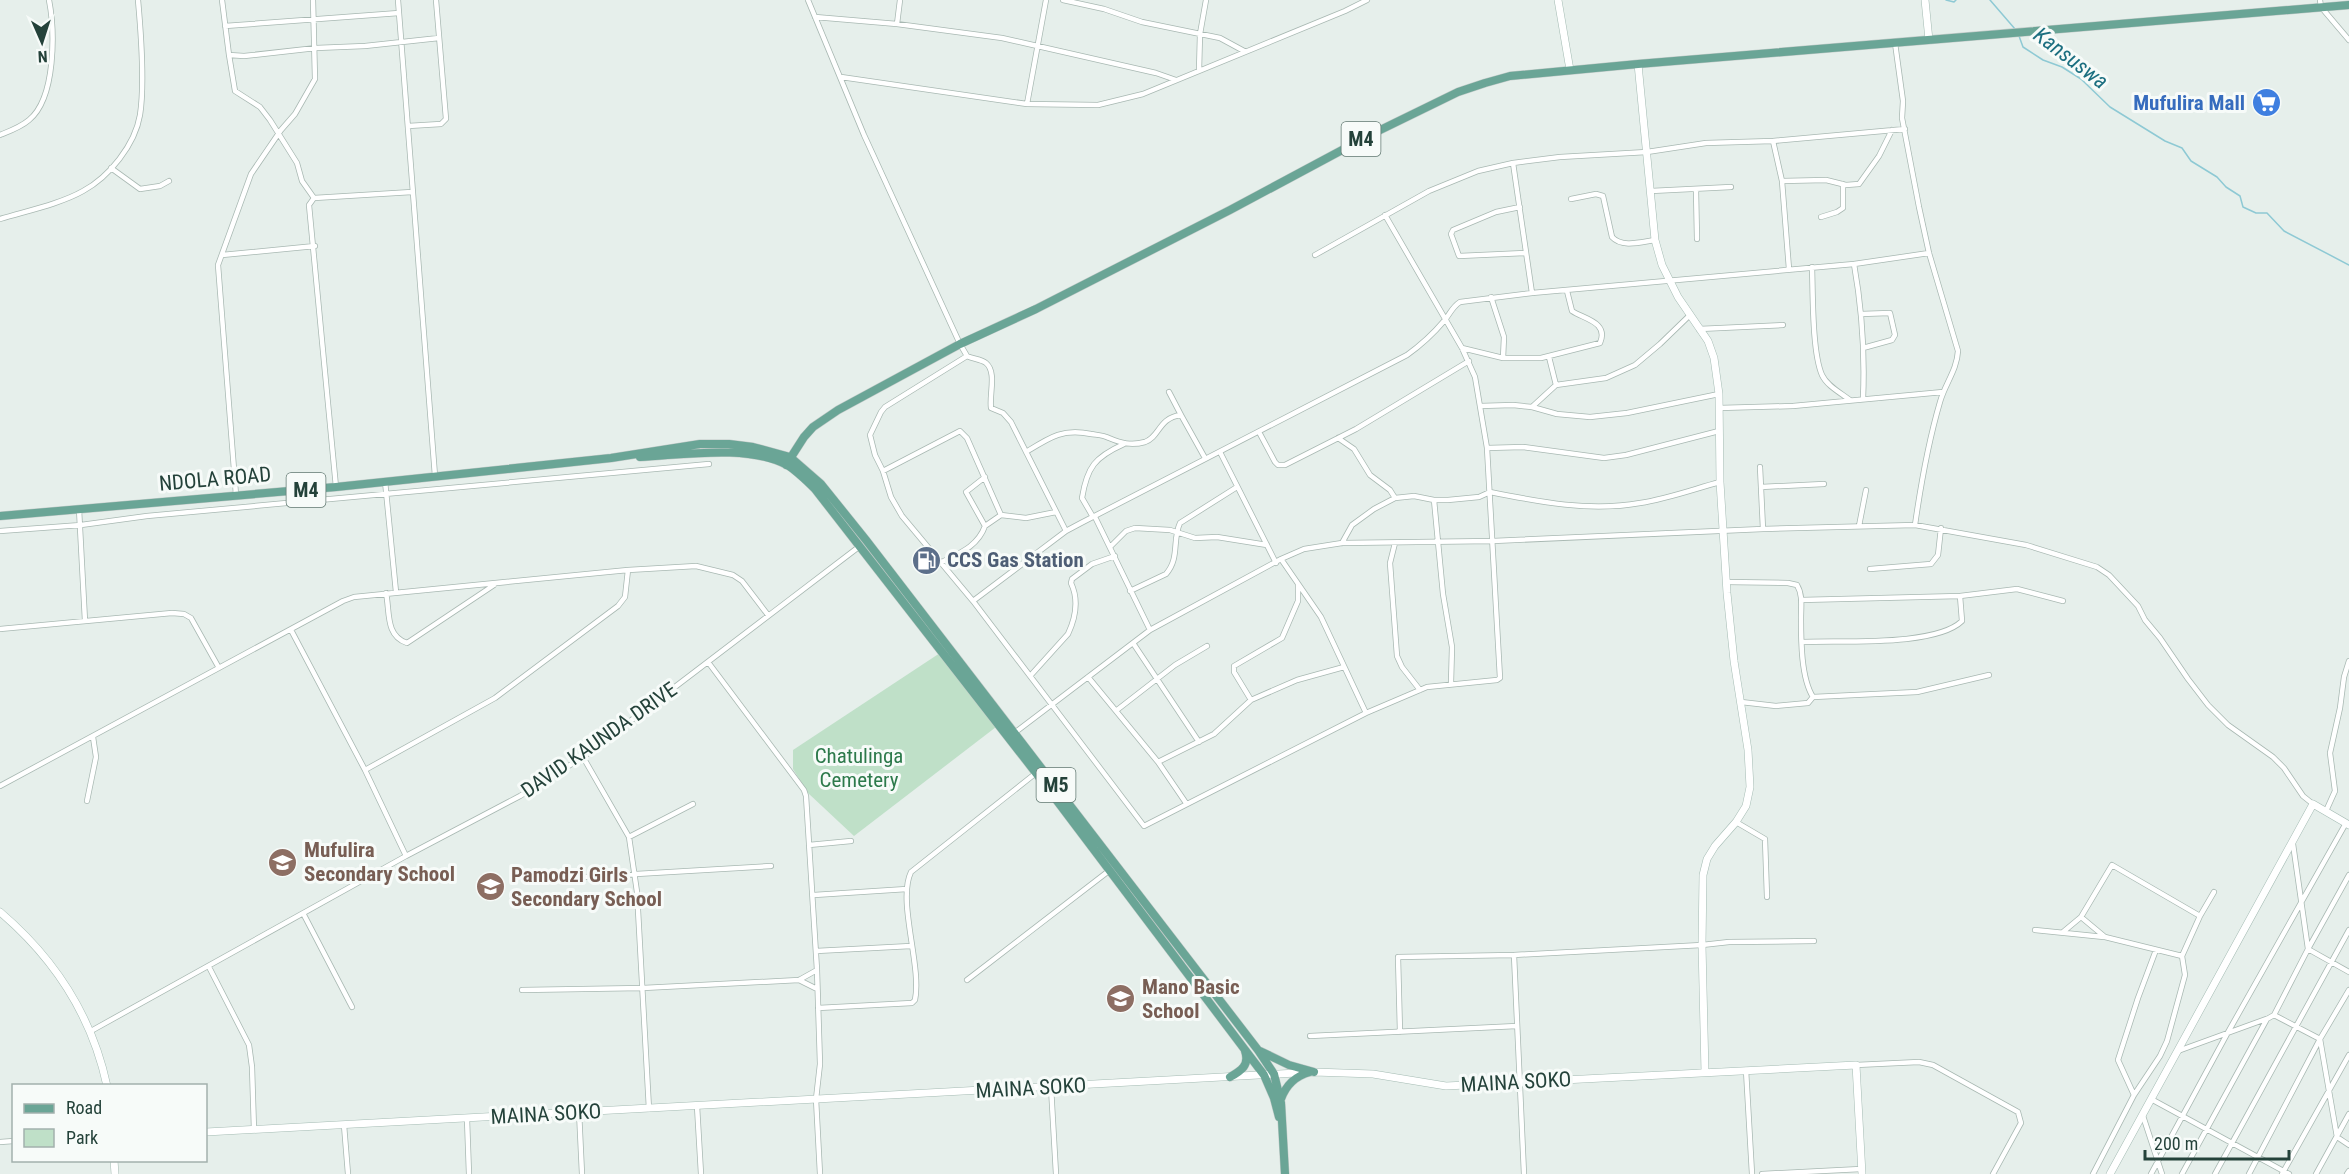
<svg xmlns="http://www.w3.org/2000/svg" width="2349" height="1174" font-family="'Roboto Condensed',sans-serif">
  <rect width="100%" height="100%" fill="#e6efeb"/>
  <path fill="#bfe0c8" d="M 940,653 L 996,727 L 854,836 L 808,793 L 793,769 L 793,750 Z"/>
  <g fill="none" stroke-linecap="round" stroke-linejoin="round">
    <path stroke="#8ec9d4" stroke-width="1.5" d="M 1946,0 L 1954,2 L 1956,0
      M 1990,0 L 2015,29
      M 2019,36 L 2023,47 L 2043,60 L 2062,67 L 2081,79 L 2110,107 L 2165,141 L 2182,148 L 2191,161 L 2217,177 L 2226,187 L 2240,196 L 2243,207 L 2256,213 L 2267,213 L 2284,231 L 2349,265"/>
    <defs>
      <path id="street" d="M 222,0 L 229,55 L 244,56 L 316,48 L 365,46 L 439,38
        M 398,0 L 435,476
        M 808,0 L 864,135 L 960,344 L 967,356 C 973,359 981,359 986,363 C 997,372 989,395 991,408 L 1003,413 L 1011,422 L 1066,531
        M 1063,0 L 1104,9 L 1142,22 L 1220,38 L 1244,51
        M 2320,0 L 2321,7 L 2349,40
        M 815,17 L 897,24 L 1002,38 L 1156,73 L 1176,80
        M 897,24 L 900,0
        M 225,26 L 399,13
        M 1895,43 L 1903,101 L 1902,118 L 1919,207 L 1929,253 L 1958,351 C 1957,370 1945,384 1940,402 C 1928,443 1921,483 1915,525
        M 229,55 L 235,91 L 260,107 L 270,120 L 297,163 L 302,181 L 314,198
        M 1199,71 L 1200,34 L 1206,0
        M 841,77 L 1027,104 L 1098,105 L 1143,94 L 1345,11 L 1367,0
        M 1027,104 L 1046,0
        M 408,126 L 441,124 L 446,119 L 436,0
        M 0,135 C 10,131 21,127 29,120 C 56,98 55,31 49,0
        M 1773,141 L 1782,181 L 1789,269
        M 111,168 L 140,189 L 160,186 L 169,181
        M 1782,181 L 1826,180 L 1846,185 L 1859,184 L 1879,156 L 1892,130
        M 1696,190 L 1697,239
        M 1651,191 L 1731,187
        M 1571,199 L 1596,194 L 1603,196 L 1612,237 C 1622,248 1641,242 1655,240
        M 1520,207 L 1496,212 L 1453,230 L 1451,234 L 1459,256 L 1525,253
        M 1385,215 L 1462,348 L 1475,377 L 1487,448 L 1500,678 L 1497,680 L 1427,687 L 1366,713 L 1144,826 L 973,601 L 1066,531 L 1081,523 L 1407,355 C 1421,345 1433,334 1444,321 C 1450,314 1452,307 1460,302 L 1532,293 L 1854,264 L 1929,253
        M 1821,217 L 1837,212 L 1843,208 L 1843,184
        M 0,219 C 26,211 60,204 83,191 C 109,177 135,145 140,115 C 145,83 141,33 138,0
        M 222,255 L 315,246
        M 1315,255 L 1429,191 L 1478,171 L 1513,163
        M 1854,264 C 1862,309 1865,354 1863,399
        M 1812,267 C 1813,294 1812,352 1822,375 C 1827,386 1841,393 1850,400
        M 1532,293 L 1513,163 L 1560,157 L 1647,152 L 1706,143 L 1773,141 L 1905,129
        M 1491,297 L 1504,337 L 1503,358
        M 1861,314 L 1890,313 L 1895,335 L 1892,340 L 1863,348
        M 1699,329 L 1783,325
        M 1462,348 L 1503,358 L 1541,358 L 1600,343 C 1609,322 1584,319 1572,311 L 1567,291
        M 967,356 L 885,407 L 881,412 L 870,435 L 875,455 L 883,471 L 891,497 L 902,516 L 973,601
        M 1549,357 L 1556,385
        M 1169,392 L 1181,415
        M 1480,406 L 1513,405 L 1532,407 L 1557,414 L 1590,417 L 1627,413 L 1719,394
        M 1532,407 L 1556,385 L 1606,378 L 1635,365 L 1660,344 L 1690,315
        M 1719,408 L 1793,406 L 1943,392
        M 1259,432 L 1275,462 L 1278,465 L 1285,465 L 1356,429 L 1469,361
        M 1338,438 L 1354,449 L 1370,475 L 1390,490 L 1395,498
        M 1487,448 L 1523,447 L 1604,458 L 1626,455 L 1719,431
        M 1026,452 C 1050,437 1063,428 1091,434 C 1097,435 1103,435 1109,438 C 1121,443 1131,446 1145,442 C 1160,437 1158,418 1181,415 L 1205,458
        M 1220,452 L 1276,563
        M 1760,467 L 1763,529
        M 883,471 L 960,431 L 967,438 L 1001,515
        M 385,481 L 396,592
        M 336,487 L 309,205 L 314,198 L 412,192
        M 1761,487 L 1824,484
        M 236,495 L 218,265 L 251,174 L 281,130 L 295,114 L 315,79 L 313,0
        M 1434,500 L 1443,594 L 1452,647 L 1451,683
        M 79,509 L 85,621
        M 1093,517 L 1082,498 C 1087,467 1095,457 1124,444
        M 1095,517 L 1150,630
        M 985,526 L 1001,515 L 1026,518 L 1056,512
        M 1859,526 L 1866,490
        M 0,531 L 81,525 L 147,516 L 709,464
        M 1342,543 L 1352,525 L 1374,509 L 1395,498 L 1414,496 L 1434,500 L 1448,500 L 1479,497 L 1490,492 C 1540,502 1590,512 1640,503 C 1667,499 1694,489 1720,482
        M 1395,543 L 1390,563 L 1397,656 L 1402,667 L 1420,690
        M 1110,547 L 1126,531 L 1135,528 L 1170,530 L 1195,538 L 1217,537 L 1267,545
        M 1281,559 L 1321,617 L 1366,713
        M 942,562 C 960,553 978,546 985,526 L 966,492 L 985,477
        M 1870,569 L 1931,564 L 1938,555 L 1941,528
        M 1726,582 L 1788,583 L 1797,585 C 1803,595 1801,607 1801,618 C 1801,640 1801,678 1813,697 L 1917,692 L 1989,675
        M 1130,591 L 1166,574 C 1180,558 1172,540 1180,523 L 1237,487
        M 386,593 C 390,611 385,636 407,643 L 494,585
        M 1801,600 L 1960,596 L 2017,589 L 2063,601
        M 0,629 L 172,613 L 184,614 L 191,618 L 219,668
        M 291,630 L 365,770 L 406,856
        M 1802,642 C 1840,640 1935,647 1962,621 L 1960,596
        M 1133,643 L 1199,742
        M 708,662 L 804,790 L 806,796 L 817,970 L 820,1064 L 816,1099 L 820,1174
        M 1031,675 L 1068,634 C 1076,617 1079,600 1071,583 L 1072,579 L 1092,564 L 1115,556
        M 1088,677 L 1158,762
        M 1251,700 L 1234,672 L 1234,666 L 1282,638 L 1298,601 L 1298,584
        M 1741,702 L 1776,706 L 1808,703 L 1813,697
        M 1117,710 L 1175,665 L 1207,646
        M 1013,734 L 1150,630 L 1281,559 L 1304,549 L 1342,543 L 1493,541 L 1763,529 L 1915,525 L 2026,545 L 2097,567 L 2109,575 L 2138,606 L 2145,620 L 2160,638 L 2188,679 L 2208,705 L 2228,725 L 2273,757 L 2284,768 L 2303,796 L 2313,804
        M 583,757 L 629,837 L 637,892 L 649,1109
        M 365,770 L 495,698 L 618,606 L 625,597 L 628,570
        M 0,786 L 343,601 L 354,597 L 628,570 L 696,566 L 733,575 L 742,581 L 768,615
        M 87,801 L 96,757 L 93,737
        M 1186,803 L 1158,762 L 1214,734 L 1251,700 L 1297,680 L 1344,667
        M 2326,811 L 2335,791 L 2330,753 L 2340,708 L 2344,677 L 2349,661
        M 1736,822 L 1765,839 L 1767,897
        M 629,837 L 693,804
        M 2293,844 L 2308,949 L 2349,875
        M 809,845 L 851,841
        M 551,879 L 771,866
        M 814,895 L 907,889
        M 304,915 L 352,1007
        M 2081,917 L 2105,937 L 2182,956 L 2185,975 L 2167,1041 L 2160,1056 L 2134,1095
        M 2035,930 L 2104,937
        M 2063,932 L 2081,917 L 2112,865 L 2200,916
        M 816,951 L 911,946
        M 1514,955 L 1524,1174
        M 2182,956 L 2200,916 L 2214,892
        M 209,967 L 249,1045 L 252,1067 L 254,1130
        M 2349,972 L 2308,949 L 2274,1015 L 2320,1039 L 2337,1137 L 2349,1145
        M 799,980 L 817,989
        M 967,980 L 1110,870
        M 522,990 L 643,988 L 799,980 L 817,970
        M 818,1008 L 912,1003 L 915,1000 C 922,966 897,901 911,872 L 1036,773
        M 91,1031 L 406,856 L 520,796 L 583,757 L 860,546
        M 1400,1032 L 1398,957 L 1514,955 L 1702,945 L 1729,942 L 1814,941
        M 1310,1036 L 1517,1026
        M 2178,1051 L 2266,1019
        M 1856,1065 L 1919,1062 L 1933,1065 L 2018,1112 L 2021,1123 L 1993,1174
        M 1746,1070 L 1752,1174
        M 1051,1087 L 1056,1174
        M 2151,1099 L 2289,1174
        M 697,1106 L 701,1174
        M 579,1111 L 582,1174
        M 2143,1116 L 2162,1174
        M 467,1119 L 469,1174
        M 344,1125 L 348,1174
        M 0,1142 L 14,1141
        M 1762,1174 L 1861,1169
        M 2093,1174 L 2134,1095 L 2118,1060 L 2138,998 L 2156,950
        M 2151,1174 L 2227,1034 L 2346,823
        M 2182,1174 L 2267,1019 L 2274,1015
        M 2215,1174 L 2349,930
        M 2249,1174 L 2320,1039 L 2349,990
        M 2282,1174 L 2349,1055
        M 2316,1174 L 2349,1114
        M 2347,1174 L 2349,1171"/>
      <path id="secondary" d="M 1558,0 L 1570,70
        M 1925,0 L 1929,40
        M 1638,64 L 1655,240 L 1662,265 L 1678,297 L 1708,341 L 1714,358 L 1719,394 L 1720,482 L 1727,593 L 1734,661 L 1748,750 L 1750,787 L 1746,806 L 1736,822 L 1715,846 L 1707,859 L 1703,875 L 1702,945 L 1705,1072
        M 0,912 C 54,958 92,1016 107,1086
        M 206,1132 L 1314,1072 L 1373,1074 L 1446,1086 L 1856,1065 L 1862,1174
        M 114,1160 L 115,1174
        M 2110,1174 L 2313,804 L 2349,825"/>
      <path id="primary" d="M 640,457 C 683,455 747,444 787,465 C 797,471 807,481 815,489 L 1036,773 L 1264,1075 L 1274,1098 L 1279,1117
        M 786,465 L 804,437 L 813,427 L 838,410 L 960,344 L 1036,309 L 1230,210 L 1372,134 L 1458,92 L 1485,83 L 1510,76 L 1638,64 L 2349,5
        M 0,516 L 336,487 L 611,458 L 700,444 L 729,444 L 753,447 L 790,457 L 821,484 L 866,540 L 1258,1050 L 1274,1074 L 1281,1103 L 1285,1174
        M 1260,1051 L 1289,1065 L 1314,1072
        M 1230,1077 C 1241,1071 1250,1065 1245,1051
        M 1281,1099 C 1286,1085 1295,1076 1310,1072"/>
    </defs>
    <use href="#street" stroke="#a8b8b2" stroke-width="6"/>
    <use href="#secondary" stroke="#a4bbb3" stroke-width="8"/>
    <use href="#primary" stroke="#c2cac8" stroke-width="9"/>
    <use href="#street" stroke="#fff" stroke-width="4.5"/>
    <use href="#secondary" stroke="#fff" stroke-width="7"/>
    <use href="#primary" stroke="#6aa596" stroke-width="8"/>
  </g>
  <defs>
    <symbol id="supermarket-disc" viewBox="-11 -11 22 22"><circle r="9.5" fill="#3f7fe0" stroke="#f7fbf9"/><path d="M-6-5.5h2.5l.6 2H6L4.5 2H-2.5L-4.4-4H-6ZM-1.5 3.2a1.3 1.3 0 1 0 .1 0ZM3 3.2a1.3 1.3 0 1 0 .1 0Z" fill="#fff"/></symbol>
    <symbol id="fuel-disc" viewBox="-11 -11 22 22"><circle r="9.5" fill="#5c6f8a" stroke="#f7fbf9"/><path d="M-5.5-6h7V0h2V4h1.3V-2.5L3-4.5l.8-.8L6-3V5H2.5V1h-1V6h-7ZM-4.2-4.7v3.2H.2V-4.7Z" fill="#fff"/></symbol>
    <symbol id="school-disc" viewBox="-11 -11 22 22"><circle r="9.5" fill="#8d6e63" stroke="#f7fbf9"/><path d="M0-5L7-2L0 1L-7-2ZM-4 1L0 2.5L4 1V4Q0 6-4 4Z" fill="#fff"/></symbol>
  </defs>
  <g fill-rule="evenodd">
    <use href="#supermarket-disc" x="2250" y="86" width="33" height="33"/>
    <use href="#fuel-disc" x="910" y="544" width="33" height="33"/>
    <use href="#school-disc" x="266" y="846" width="33" height="33"/>
    <use href="#school-disc" x="474" y="870" width="33" height="33"/>
    <use href="#school-disc" x="1104" y="982" width="33" height="33"/>
  </g>
  <g text-anchor="middle" dominant-baseline="central" stroke-width="6" stroke-linejoin="round" paint-order="stroke">
    <g fill="#f7fbf9" stroke="#637a73" stroke-width="1.5">
      <rect x="1341.5" y="122" width="39" height="34" rx="4.5"/>
      <rect x="286.5" y="473" width="39" height="34" rx="4.5"/>
      <rect x="1036.5" y="768" width="39" height="34" rx="4.5"/>
    </g>
    <g font-size="20" font-weight="bold" fill="#24423a">
      <text x="1361" y="139">M4</text>
      <text x="306" y="490">M4</text>
      <text x="1056" y="785">M5</text>
    </g>
    <g font-size="21" font-weight="bold" fill="#366cbe" stroke="#f7fbf9" text-anchor="end">
      <text x="2245" y="103">Mufulira Mall</text>
    </g>
    <g font-size="21" fill="#24423a" stroke="#f7fbf9">
      <text transform="translate(215 479) rotate(-5)">NDOLA ROAD</text>
      <text transform="translate(599 740) rotate(-35)">DAVID KAUNDA DRIVE</text>
      <text transform="translate(1516 1082) rotate(-3)">MAINA SOKO</text>
      <text transform="translate(1031 1088) rotate(-3)">MAINA SOKO</text>
      <text transform="translate(546 1114) rotate(-3)">MAINA SOKO</text>
    </g>
    <g font-size="21" font-weight="bold" fill="#4e5e75" stroke="#f7fbf9" text-anchor="start">
      <text x="947" y="560">CCS Gas Station</text>
    </g>
    <g font-size="21" fill="#2d7a4b" stroke="#f7fbf9">
      <text x="859" y="756">Chatulinga<tspan x="859" dy="24">Cemetery</tspan></text>
    </g>
    <g font-size="21" font-weight="bold" fill="#785e54" stroke="#f7fbf9" text-anchor="start">
      <text x="304" y="850">Mufulira<tspan x="304" dy="24">Secondary School</tspan></text>
      <text x="511" y="875">Pamodzi Girls<tspan x="511" dy="24">Secondary School</tspan></text>
      <text x="1142" y="987">Mano Basic<tspan x="1142" dy="24">School</tspan></text>
    </g>
    <g font-size="22" font-style="italic" fill="#1c6f80" stroke="#f7fbf9">
      <text transform="translate(2071 58) rotate(37)">Kansuswa</text>
    </g>
  </g>
  <rect x="12" y="1084" width="195" height="78" fill="#f7fbf9" stroke="#a3b1ad" stroke-width="1.5"/>
  <rect x="24" y="1104" width="30" height="9" fill="#6aa596" stroke="#a3b1ad" stroke-width="1.5"/>
  <text x="66" y="1114" font-size="18" fill="#24423a">Road</text>
  <rect x="24" y="1129" width="30" height="18" fill="#bfe0c8" stroke="#a3b1ad" stroke-width="1.5"/>
  <text x="66" y="1144" font-size="18" fill="#24423a">Park</text>
  <g transform="translate(42 42) rotate(177)" stroke="#f7fbf9" stroke-width="4.5" paint-order="stroke">
  <path d="M0-4.5L10 22L0 15L-10 22Z" fill="#24423a"/>
  <text y="-9" font-size="16" font-weight="bold" text-anchor="middle" fill="#24423a">N</text>
  </g>
  <path d="M2145 1150v9h144v-9" fill="none" stroke="#24423a" stroke-width="3"/>
  <text x="2154" y="1150" font-size="18" fill="#24423a" stroke="#f7fbf9" stroke-width="4.5" paint-order="stroke">200 m</text>
</svg>
